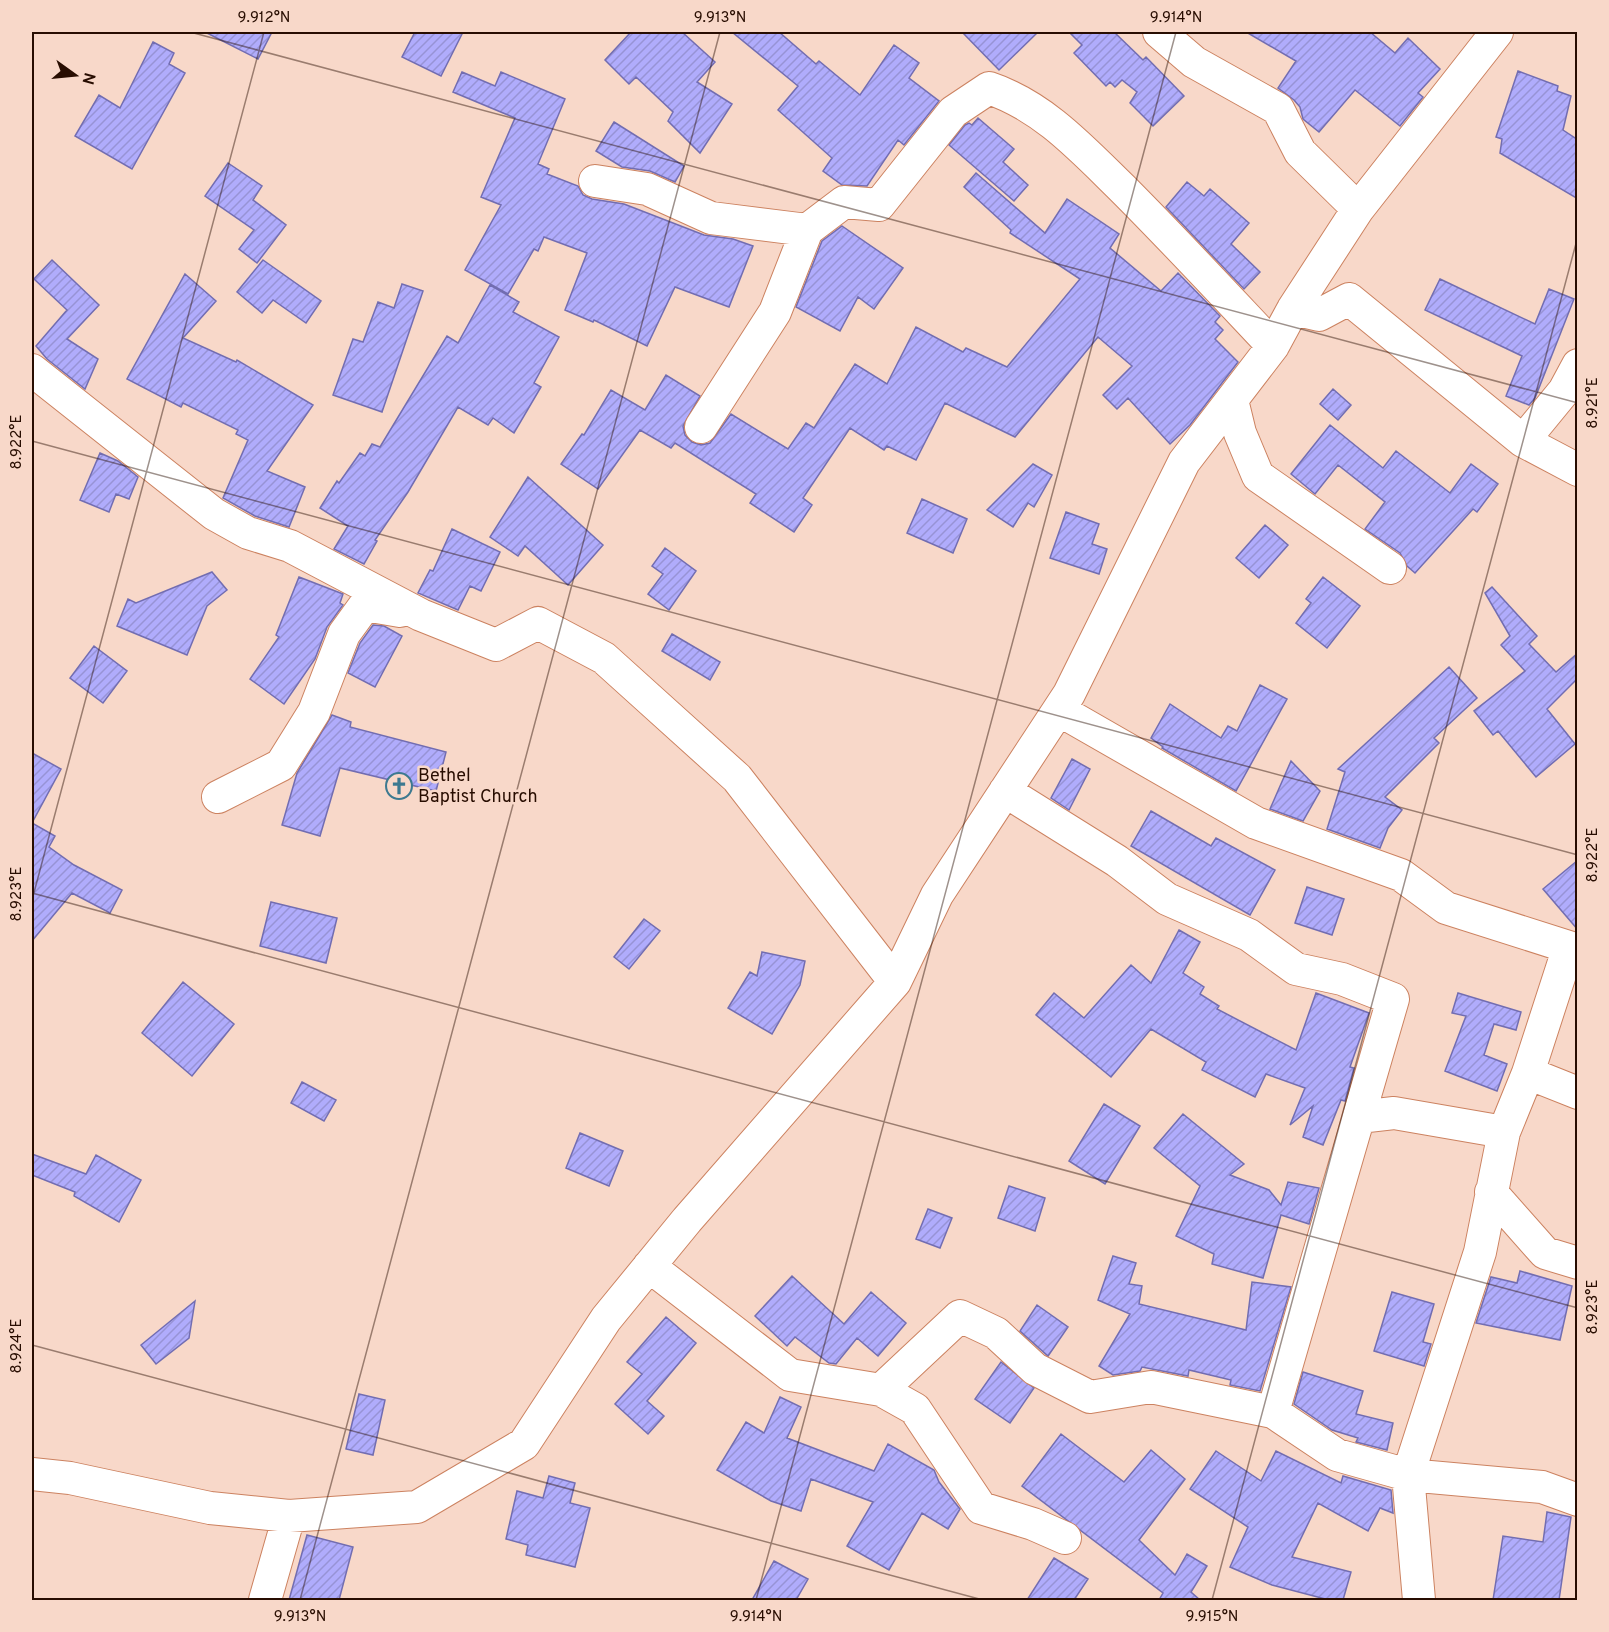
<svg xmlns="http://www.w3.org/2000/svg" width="1609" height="1632" font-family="Overpass,sans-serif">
  <defs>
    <pattern id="building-hatch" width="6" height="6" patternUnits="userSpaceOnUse" patternTransform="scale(1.5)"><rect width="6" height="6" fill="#b0acfc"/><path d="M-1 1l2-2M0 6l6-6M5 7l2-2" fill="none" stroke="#9793d6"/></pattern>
  </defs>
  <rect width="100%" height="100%" fill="#f8d8c9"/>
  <path fill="url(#building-hatch)" stroke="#726db1" stroke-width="1.5" d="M 205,32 L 272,32 L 258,59 Z
    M 415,32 L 463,32 L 441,76 L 402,57 Z
    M 631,32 L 682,32 L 715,62 L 697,82 L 732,104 L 700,153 L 668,121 L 673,112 L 636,77 L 629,84 L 605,60 Z
    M 732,32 L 779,32 L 816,64 L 819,61 L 860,95 L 894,45 L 919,63 L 909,78 L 939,101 L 904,145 L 898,140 L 867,186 L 842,185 L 823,171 L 832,158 L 778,110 L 798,86 Z
    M 962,32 L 1038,32 L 999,70 Z
    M 1069,32 L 1114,32 L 1143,60 L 1146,57 L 1184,96 L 1153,126 L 1130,103 L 1137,92 L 1122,80 L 1115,87 L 1110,82 L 1106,86 L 1074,53 L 1082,45 Z
    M 1246,32 L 1370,32 L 1395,53 L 1408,38 L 1440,69 L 1418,93 L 1423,97 L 1400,126 L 1355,90 L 1319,132 L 1303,119 L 1300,107 L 1294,100 L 1278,88 L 1296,61 Z
    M 153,42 L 174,53 L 169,64 L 185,73 L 132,169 L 75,136 L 99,95 L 120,108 Z
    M 1518,71 L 1558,86 L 1557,91 L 1571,96 L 1563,130 L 1578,140 L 1578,199 L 1500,153 L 1502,139 L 1496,137 Z
    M 462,72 L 495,86 L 501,72 L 565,99 L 538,164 L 549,169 L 547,174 L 578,186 L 583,195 L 592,199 L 624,204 L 704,235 L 733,239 L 753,246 L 729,307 L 675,287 L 647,346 L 594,320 L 593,322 L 565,310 L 587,253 L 544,237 L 538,251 L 534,249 L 508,294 L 465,270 L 501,205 L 481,197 L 515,118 L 453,92 Z
    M 978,118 L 1014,149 L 1003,162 L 1028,185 L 1014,201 L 949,145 L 965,125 L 969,123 L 972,125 Z
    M 614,122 L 684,166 L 675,182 L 650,171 L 622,167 L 596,151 Z
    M 228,163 L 262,186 L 253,200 L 286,225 L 257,263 L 239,249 L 254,230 L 205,196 Z
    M 976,173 L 1045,233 L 1067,199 L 1119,234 L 1110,248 L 1161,291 L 1178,273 L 1220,316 L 1215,322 L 1223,330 L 1215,339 L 1238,362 L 1190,425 L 1170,444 L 1128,398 L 1117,409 L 1103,395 L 1132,366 L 1098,337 L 1015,437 L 945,403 L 916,460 L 887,446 L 884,450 L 850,428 L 803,498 L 812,505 L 794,532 L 750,503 L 756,494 L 675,443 L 671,448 L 640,430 L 598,489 L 561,464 L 582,434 L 584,435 L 611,390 L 645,410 L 666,375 L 700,396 L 683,426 L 685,435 L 692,442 L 701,445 L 710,443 L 731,414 L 788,449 L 806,423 L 814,428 L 855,364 L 887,384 L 916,327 L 963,352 L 966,348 L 1007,367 L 1080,279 L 1010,233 L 1011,230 L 964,187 Z
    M 1187,182 L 1204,196 L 1210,189 L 1249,223 L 1231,244 L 1260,272 L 1244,289 L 1166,207 Z
    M 842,226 L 903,268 L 874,309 L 858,297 L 840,331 L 796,307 L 822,241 Z
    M 52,260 L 99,305 L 67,339 L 98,359 L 85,389 L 47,359 L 36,346 L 67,310 L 34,279 Z
    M 263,260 L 321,301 L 306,323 L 273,300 L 262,313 L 237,292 Z
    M 185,274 L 216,301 L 183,338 L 236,362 L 237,360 L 313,405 L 267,471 L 305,487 L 289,527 L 255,516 L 223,498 L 248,440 L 236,434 L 238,430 L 183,403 L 181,407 L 127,379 Z
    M 1440,279 L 1535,324 L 1549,289 L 1574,299 L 1535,398 L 1529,405 L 1506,396 L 1522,356 L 1425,310 Z
    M 402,284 L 423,291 L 382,412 L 333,395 L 353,339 L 363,342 L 378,302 L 394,308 Z
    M 490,285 L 519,302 L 513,312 L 559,337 L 534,383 L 541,387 L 514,433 L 493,418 L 488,425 L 458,407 L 408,492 L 375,540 L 377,541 L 364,564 L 334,549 L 348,526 L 320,508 L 337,481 L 339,483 L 360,453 L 365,456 L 372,444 L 380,447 L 447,336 L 458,343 Z
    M 1333,389 L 1351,405 L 1338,420 L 1320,404 Z
    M 1330,425 L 1383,468 L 1396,451 L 1450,493 L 1471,464 L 1498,484 L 1477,512 L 1473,509 L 1415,573 L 1407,566 L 1400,553 L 1365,529 L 1385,502 L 1338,465 L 1315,494 L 1291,474 Z
    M 100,453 L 118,461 L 138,477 L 129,499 L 116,494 L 109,512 L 80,500 Z
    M 1033,464 L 1052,475 L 1034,507 L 1028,503 L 1013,527 L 987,510 Z
    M 528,477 L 603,545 L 568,585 L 525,546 L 518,556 L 490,537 Z
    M 922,499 L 967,519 L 953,553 L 907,533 Z
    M 1066,512 L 1099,524 L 1092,544 L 1107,549 L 1099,574 L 1050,558 Z
    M 1265,525 L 1288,545 L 1259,578 L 1236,558 Z
    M 452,529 L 500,552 L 481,591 L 470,586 L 458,610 L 418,593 L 430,570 L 433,571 Z
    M 665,548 L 696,571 L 669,610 L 648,594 L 663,574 L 652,566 Z
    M 212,572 L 227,590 L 207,606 L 187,655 L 117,626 L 128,599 L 136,603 Z
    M 299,577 L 343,594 L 340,603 L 343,605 L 327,627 L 315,659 L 284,704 L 250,679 L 279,637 L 276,635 Z
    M 1323,577 L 1360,606 L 1327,648 L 1296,623 L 1311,603 L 1306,599 Z
    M 1492,587 L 1537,636 L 1529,644 L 1556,672 L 1578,653 L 1578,678 L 1547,709 L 1575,744 L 1536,777 L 1498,731 L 1493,735 L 1474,711 L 1525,671 L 1501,645 L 1510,636 L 1485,593 Z
    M 373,625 L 384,626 L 402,636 L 375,687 L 348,673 L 360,643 Z
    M 672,634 L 720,662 L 710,680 L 662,651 Z
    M 94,646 L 127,671 L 103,703 L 70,678 Z
    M 1449,667 L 1477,698 L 1434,738 L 1439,743 L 1385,797 L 1402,810 L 1388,828 L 1380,848 L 1327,829 L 1345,772 L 1338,769 Z
    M 1260,685 L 1287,699 L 1236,791 L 1162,748 L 1163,747 L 1151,738 L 1170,704 L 1221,738 L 1228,726 L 1237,731 Z
    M 332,715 L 351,722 L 350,727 L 446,752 L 436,791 L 340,768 L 320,836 L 282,825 L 297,773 Z
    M 32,753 L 61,769 L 32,823 L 55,836 L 49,847 L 74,865 L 122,890 L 110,913 L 72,893 L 32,941 Z
    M 1072,759 L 1090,769 L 1069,810 L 1051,798 Z
    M 1291,761 L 1320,791 L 1303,821 L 1270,809 Z
    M 1151,811 L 1211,846 L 1216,838 L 1275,870 L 1250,915 L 1131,846 Z
    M 1578,860 L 1578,930 L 1543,889 Z
    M 1307,887 L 1344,899 L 1332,935 L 1295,923 Z
    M 271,902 L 337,918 L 326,963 L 260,946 Z
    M 644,919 L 660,931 L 629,969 L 614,957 Z
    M 1179,930 L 1200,942 L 1183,973 L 1204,987 L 1200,994 L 1219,1006 L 1217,1009 L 1296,1050 L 1316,993 L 1369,1013 L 1350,1067 L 1354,1068 L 1345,1101 L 1341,1100 L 1323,1145 L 1303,1137 L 1313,1106 L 1290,1125 L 1305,1088 L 1266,1074 L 1255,1097 L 1202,1070 L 1206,1062 L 1151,1029 L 1111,1077 L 1036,1015 L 1054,993 L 1084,1018 L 1131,965 L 1151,983 Z
    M 762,952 L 805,961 L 800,985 L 772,1034 L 728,1008 L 750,972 L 757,976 Z
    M 183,982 L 234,1024 L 192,1076 L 142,1033 Z
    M 1458,993 L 1521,1012 L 1516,1030 L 1494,1024 L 1484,1055 L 1507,1064 L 1497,1091 L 1445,1071 L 1466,1016 L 1452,1013 Z
    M 302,1082 L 336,1100 L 324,1121 L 291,1103 Z
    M 1104,1104 L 1140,1126 L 1105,1184 L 1069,1161 Z
    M 1183,1114 L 1244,1164 L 1230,1175 L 1269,1190 L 1281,1205 L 1288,1182 L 1319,1188 L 1309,1224 L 1281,1215 L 1263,1278 L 1212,1264 L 1214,1254 L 1176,1236 L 1200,1186 L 1154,1148 Z
    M 580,1133 L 623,1151 L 609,1186 L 566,1168 Z
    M 32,1154 L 86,1174 L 96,1155 L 141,1180 L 119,1222 L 74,1196 L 75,1192 L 32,1175 Z
    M 1009,1186 L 1045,1198 L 1035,1231 L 998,1218 Z
    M 928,1209 L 952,1218 L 940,1248 L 916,1239 Z
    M 1113,1256 L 1136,1263 L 1129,1284 L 1142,1286 L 1139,1304 L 1246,1330 L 1252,1282 L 1291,1287 L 1260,1391 L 1230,1385 L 1231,1380 L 1189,1370 L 1188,1376 L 1142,1367 L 1140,1371 L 1113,1375 L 1099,1366 L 1130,1314 L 1098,1300 Z
    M 1520,1271 L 1572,1286 L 1560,1340 L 1476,1323 L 1491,1277 L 1517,1283 Z
    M 792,1276 L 844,1324 L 871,1292 L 906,1323 L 878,1356 L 857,1338 L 836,1364 L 829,1363 L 795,1337 L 787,1346 L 755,1316 Z
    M 1392,1292 L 1434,1304 L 1423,1342 L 1431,1344 L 1424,1366 L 1374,1351 Z
    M 195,1301 L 189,1338 L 156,1364 L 141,1345 Z
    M 1037,1305 L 1068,1327 L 1048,1356 L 1020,1331 Z
    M 666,1317 L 696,1343 L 647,1401 L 664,1416 L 648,1434 L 615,1404 L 642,1374 L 627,1362 Z
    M 1001,1362 L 1034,1388 L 1010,1423 L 975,1399 Z
    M 1303,1372 L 1363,1391 L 1356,1414 L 1393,1423 L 1387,1450 L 1356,1442 L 1358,1438 L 1332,1430 L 1294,1404 Z
    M 359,1394 L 385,1400 L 373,1455 L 346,1449 Z
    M 780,1397 L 801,1407 L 787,1438 L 874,1471 L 888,1444 L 934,1470 L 939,1482 L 960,1509 L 948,1529 L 922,1513 L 889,1570 L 847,1546 L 873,1502 L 811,1479 L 801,1511 L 771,1501 L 717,1470 L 746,1422 L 764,1433 Z
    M 1061,1434 L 1124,1482 L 1151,1450 L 1185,1479 L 1139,1540 L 1175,1575 L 1187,1554 L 1207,1566 L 1191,1592 L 1200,1600 L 1159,1600 L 1163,1593 L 1022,1486 Z
    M 1216,1451 L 1261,1481 L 1276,1451 L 1341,1483 L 1343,1476 L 1391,1490 L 1393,1513 L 1380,1508 L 1368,1531 L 1318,1503 L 1292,1557 L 1351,1572 L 1343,1600 L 1329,1600 L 1272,1585 L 1230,1567 L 1248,1527 L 1190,1489 Z
    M 549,1476 L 575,1483 L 570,1503 L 590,1508 L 575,1567 L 526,1555 L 528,1545 L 506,1539 L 517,1491 L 543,1498 Z
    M 1547,1512 L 1571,1517 L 1559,1600 L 1493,1600 L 1503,1536 L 1543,1542 Z
    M 307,1535 L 353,1547 L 339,1600 L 289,1600 Z
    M 1054,1558 L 1088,1579 L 1074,1600 L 1027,1600 Z
    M 774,1561 L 808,1579 L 796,1600 L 752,1600 Z"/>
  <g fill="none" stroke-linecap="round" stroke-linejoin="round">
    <defs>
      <path id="minor" d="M 1159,32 L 1194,62 L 1278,109 L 1300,152 L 1358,209
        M 595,181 L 647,189 L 711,218 L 807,230
        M 1293,309 L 1319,315 L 1349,299 L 1523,441 L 1564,391 L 1578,365
        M 32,370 L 214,514 L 248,533 L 290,546 L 421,615 L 496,645 L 538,623 L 604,658 L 737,778 L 895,982
        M 1232,400 L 1240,433 L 1258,476 L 1390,568
        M 701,427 L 775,312 L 807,230 L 844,202 L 879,205 L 953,112 L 989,88 C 1043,106 1082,149 1122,188 C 1174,240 1223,293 1273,346
        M 1523,441 L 1578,470
        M 1059,710 L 1256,823 L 1401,875 L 1446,908 L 1578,950
        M 1005,791 L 1117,861 L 1167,899 L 1249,935 L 1296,969 L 1342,979 L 1393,999 L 1273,1412
        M 218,797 L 281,765 L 314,712 L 344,634 L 365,605 L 400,611
        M 1528,1073 L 1578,1093
        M 1359,1117 L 1394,1113 L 1504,1132
        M 1491,1192 L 1545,1253 L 1578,1263
        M 649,1266 L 790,1375 L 881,1390 L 960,1316 L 996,1333 L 1035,1369 L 1090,1397 L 1151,1387 L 1273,1412 L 1337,1455 L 1408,1475 L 1542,1487 L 1578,1500
        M 881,1390 L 915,1409 L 981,1508 L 1033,1524 L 1065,1538
        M 32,1474 L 70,1478 L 210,1508 L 289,1516 L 417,1507 L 524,1444 L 606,1319 L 687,1220 L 895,982 L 937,895 L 1069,694 L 1184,462 L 1273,346 L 1293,309 L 1358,209 L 1497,32
        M 265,1600 L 289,1516
        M 1419,1600 L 1408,1475 L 1480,1252 L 1504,1132 L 1528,1073 L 1564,962 L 1578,959"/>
    </defs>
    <use href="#minor" stroke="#cc8260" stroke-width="34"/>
    <use href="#minor" stroke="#fff" stroke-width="32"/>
  </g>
  <path fill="none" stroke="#280d01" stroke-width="1.5" stroke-opacity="0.45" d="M 190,32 L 1578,403M 32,441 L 1578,855M 32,893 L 1578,1308M 32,900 L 264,32M 32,1345 L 983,1600M 300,1600 L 720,32M 756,1600 L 1176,32M 1212,1600 L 1578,236"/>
  <defs>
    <symbol id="church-ring" viewBox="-11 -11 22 22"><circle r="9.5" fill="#f8d8c9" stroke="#3d7990" stroke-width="1.5"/><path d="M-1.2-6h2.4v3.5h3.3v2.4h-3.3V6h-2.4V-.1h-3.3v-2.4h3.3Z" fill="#3d7990"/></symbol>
  </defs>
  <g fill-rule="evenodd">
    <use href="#church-ring" x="384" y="771" width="30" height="30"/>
  </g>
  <g text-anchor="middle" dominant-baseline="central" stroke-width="5" stroke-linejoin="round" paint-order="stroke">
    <g font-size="18" fill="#280d01" stroke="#f8d8c9" text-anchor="start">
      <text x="418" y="776">Bethel<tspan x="418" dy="21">Baptist Church</tspan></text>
    </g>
  </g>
  <rect width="1609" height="1632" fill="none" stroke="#f8d8c9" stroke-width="66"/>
  <g transform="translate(75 75) rotate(105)" stroke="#f8d8c9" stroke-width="4.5" paint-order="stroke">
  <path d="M0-4.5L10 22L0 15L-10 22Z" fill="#280d01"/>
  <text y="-9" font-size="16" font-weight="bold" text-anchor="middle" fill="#280d01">N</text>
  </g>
  <rect x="33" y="33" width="1543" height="1566" fill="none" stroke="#280d01" stroke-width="2"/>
  <g font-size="15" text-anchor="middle" fill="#280d01">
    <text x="264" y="22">9.912°N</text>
    <text x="720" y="22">9.913°N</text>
    <text x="1176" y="22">9.914°N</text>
    <text transform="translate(1592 403) rotate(-90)" y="5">8.921°E</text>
    <text transform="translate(16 442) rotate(-90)" y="5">8.922°E</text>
    <text transform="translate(1592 855) rotate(-90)" y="5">8.922°E</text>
    <text transform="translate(16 894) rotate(-90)" y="5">8.923°E</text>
    <text transform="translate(1592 1307) rotate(-90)" y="5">8.923°E</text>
    <text transform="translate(16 1346) rotate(-90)" y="5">8.924°E</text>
    <text x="300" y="1621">9.913°N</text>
    <text x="756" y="1621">9.914°N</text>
    <text x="1212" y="1621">9.915°N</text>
  </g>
</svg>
